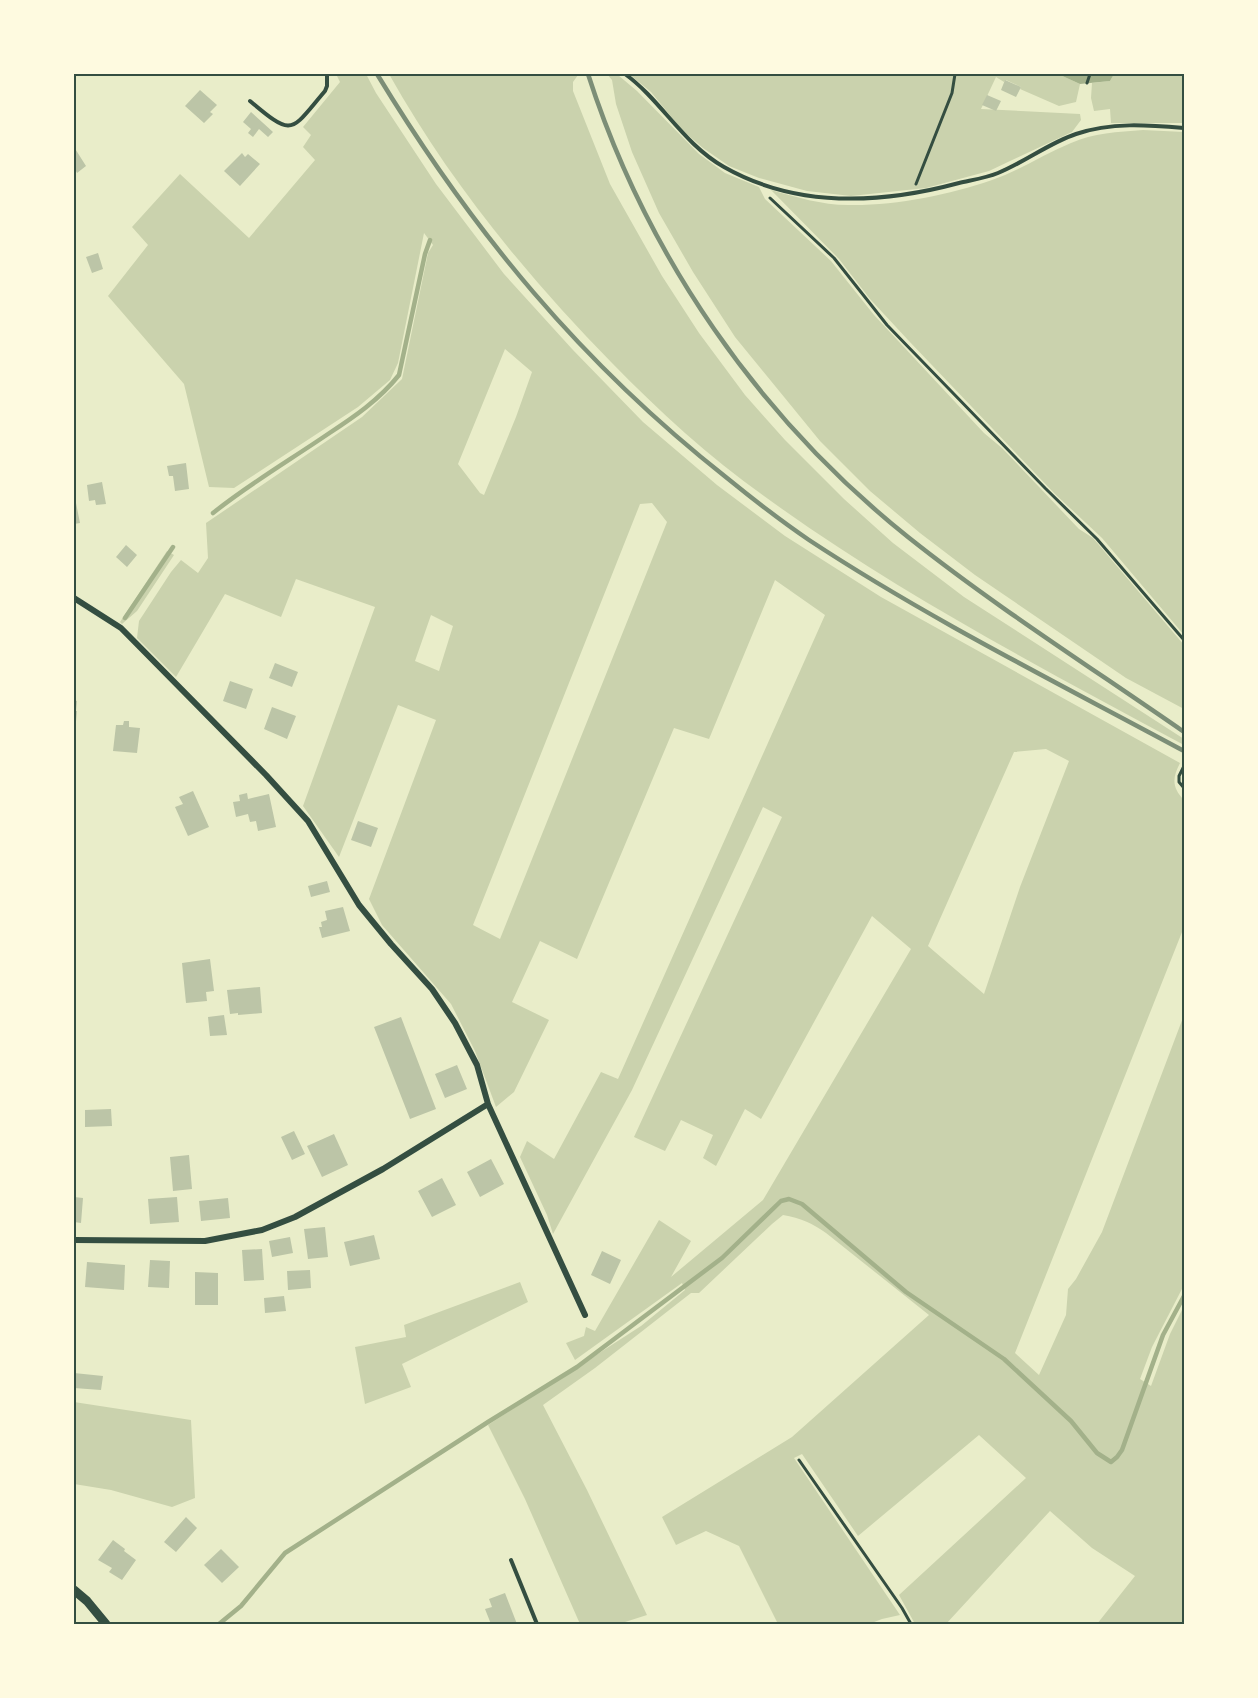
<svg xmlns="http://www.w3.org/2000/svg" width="1258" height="1698" font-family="Figtree,sans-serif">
  <rect width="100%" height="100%" fill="#e9edc9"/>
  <path fill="#cad2ad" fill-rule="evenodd" d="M 336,74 L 366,74 L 376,93 L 436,184 L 504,274 L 573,350 L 643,422 L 717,485 L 785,536 L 881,597 L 1180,763 C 1172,778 1172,788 1184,800 L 1184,927 L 1015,1353 L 1039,1375 L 1066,1315 L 1068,1289 L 1076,1279 L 1102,1232 L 1184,1015 L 1184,1285 L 1152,1347 L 1140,1379 L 1151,1386 L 1170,1334 L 1184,1306 L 1184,1624 L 1097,1624 L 1135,1576 L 1092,1548 L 1050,1511 L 946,1624 L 915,1624 L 899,1595 L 1026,1478 L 979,1435 L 858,1536 L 802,1454 L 794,1458 L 900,1615 L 882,1619 L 869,1624 L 778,1624 L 739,1546 L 706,1531 L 676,1545 L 662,1517 L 792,1437 L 929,1315 L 826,1233 C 812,1223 801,1218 783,1215 L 772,1224 L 699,1293 L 691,1293 L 595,1368 L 543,1405 L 587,1490 L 647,1615 L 625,1622 L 625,1624 L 580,1624 L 525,1499 L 488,1425 L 641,1326 L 685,1290 L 682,1283 L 575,1360 L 566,1343 L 584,1336 L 586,1327 L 595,1331 L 659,1220 L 691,1241 L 671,1277 L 763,1200 L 911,949 L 872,916 L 761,1119 L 745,1109 L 716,1166 L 703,1158 L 713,1135 L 681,1120 L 665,1151 L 634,1137 L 782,817 L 763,807 L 632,1090 L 553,1234 L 547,1215 L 520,1157 L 527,1141 L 554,1159 L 601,1072 L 618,1079 L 825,615 L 775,580 L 709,739 L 674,728 L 577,959 L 540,941 L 512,1002 L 549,1020 L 514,1092 L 496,1107 L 475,1051 L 451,1004 L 382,925 L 369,899 L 436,720 L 398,705 L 339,857 L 303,806 L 375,607 L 296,579 L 281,617 L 225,594 L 176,677 L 137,638 L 139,621 L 171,572 L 181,560 L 198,573 L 208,558 L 206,523 L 362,417 L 402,379 L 428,253 L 433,245 L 424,233 L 398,363 L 390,380 L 358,407 L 234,488 L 209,487 L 184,384 L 108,296 L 148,245 L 132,227 L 180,174 L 249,238 L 315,160 L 303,147 L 311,135 L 303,127 L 340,82 ZM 505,349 L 532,372 L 516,417 L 484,495 L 480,493 L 458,464 ZM 652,503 L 667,522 L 500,939 L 473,925 L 640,504 ZM 431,615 L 453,626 L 439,671 L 415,661 ZM 1046,749 L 1069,761 L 1020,887 L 984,994 L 928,946 L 1014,752 Z
    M 389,74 L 563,74 L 578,75 L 573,82 L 573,91 L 610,184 L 662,276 L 699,333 L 745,395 L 785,440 L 844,499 L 893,543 L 964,597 L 1184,739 L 1184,745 C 1041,668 896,592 764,496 C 709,457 659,411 612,363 C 526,275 449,181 389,74 Z
    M 607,74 L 618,75 L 637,91 L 699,154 L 725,173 L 759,187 L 765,199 L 831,261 L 874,315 L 984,433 L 1002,448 L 1079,529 L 1093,538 L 1184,645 L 1184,709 L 1126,678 L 975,575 L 920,533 L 870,491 L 820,441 L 735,337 L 693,272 L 659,213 L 632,152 L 616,104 L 612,80 Z
    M 629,74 L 1058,74 L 1080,84 L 1076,102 L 1059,106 L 1020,89 L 1021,87 L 1006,80 L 1004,82 L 996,77 L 981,109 L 1080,114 L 1081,120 L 1072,132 L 989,171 L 926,188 L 851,196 L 807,191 L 759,178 L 729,166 L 703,148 L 682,130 L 651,92 Z
    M 1114,74 L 1184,74 L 1184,123 L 1111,123 L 1110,109 L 1094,111 L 1091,98 L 1092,83 L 1110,81 Z
    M 1143,130 L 1184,132 L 1184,635 L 1102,538 L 1055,494 L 908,340 L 870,299 L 839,259 L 771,190 C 796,197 822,205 848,205 C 894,206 948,195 992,180 C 1019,171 1044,154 1071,143 C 1093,133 1118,132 1143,130 Z
    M 167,551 L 174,555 L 137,611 L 122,624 L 120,622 Z
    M 520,1282 L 528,1302 L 402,1364 L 411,1387 L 365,1404 L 355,1347 L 406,1337 L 404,1325 Z
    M 74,1402 L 191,1420 L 195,1498 L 172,1507 L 111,1490 L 74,1484 Z"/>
  <path fill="#a3b18a" d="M 1058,74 L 1114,74 L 1110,81 L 1080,84 Z"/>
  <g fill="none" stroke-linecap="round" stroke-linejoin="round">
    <path stroke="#a3b18a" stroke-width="4.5" d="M 213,513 C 249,484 290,460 328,434 C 354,417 379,400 399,375 L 425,254 L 430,240
      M 125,618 L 173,547
      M 219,1624 L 241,1606 L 285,1553 L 488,1422 L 577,1367 L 722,1258 L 781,1201 L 789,1199 L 802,1204 L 906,1292 L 1004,1359 L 1071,1421 L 1097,1453 L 1111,1462 L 1117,1457 L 1122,1450 L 1163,1335 L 1184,1296"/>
  </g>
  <path fill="#bcc5a7" d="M 1005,80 L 1021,87 L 1016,97 L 1001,90 Z
    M 200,90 L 217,105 L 210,112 L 213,114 L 204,123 L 185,106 Z
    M 987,95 L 1001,101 L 996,111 L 982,105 Z
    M 251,112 L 273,132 L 268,137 L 259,129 L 253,137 L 248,133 L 251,129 L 243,122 Z
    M 74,147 L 86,166 L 77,173 L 74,167 Z
    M 242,153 L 245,157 L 248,154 L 260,164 L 240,186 L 224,171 Z
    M 98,253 L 103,269 L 92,273 L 86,257 Z
    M 186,463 L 189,489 L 175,491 L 173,476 L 169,476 L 167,466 Z
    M 102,482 L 106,504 L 96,505 L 95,500 L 89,501 L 87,485 Z
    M 74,503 L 76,503 L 80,523 L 74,524 Z
    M 126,545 L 137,555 L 127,567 L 116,557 Z
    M 275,663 L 298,672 L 292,687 L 269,678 Z
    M 230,681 L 253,689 L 246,709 L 223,701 Z
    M 74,700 L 77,701 L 76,711 L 77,711 L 75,732 L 74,732 Z
    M 272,707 L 296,716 L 287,739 L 264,729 Z
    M 124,721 L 129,721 L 129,727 L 140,728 L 137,753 L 113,751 L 116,725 L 123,725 Z
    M 193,791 L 209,827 L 188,836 L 175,807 L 183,804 L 179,797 Z
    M 247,793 L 248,799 L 269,794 L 276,827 L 258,831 L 256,821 L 250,822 L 248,814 L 236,817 L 233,802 L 240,801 L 239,795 Z
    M 358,821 L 378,828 L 371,847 L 351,840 Z
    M 327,881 L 330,892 L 311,897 L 308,886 Z
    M 343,907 L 350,931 L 322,938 L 319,927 L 322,927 L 321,922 L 327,920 L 325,911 Z
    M 210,959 L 214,991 L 206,992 L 207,1001 L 186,1003 L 182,963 Z
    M 260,987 L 262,1013 L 238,1015 L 238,1013 L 230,1014 L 227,990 Z
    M 224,1015 L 227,1035 L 210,1036 L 208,1017 Z
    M 401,1017 L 436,1109 L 410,1119 L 374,1027 Z
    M 457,1065 L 467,1089 L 445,1098 L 435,1074 Z
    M 111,1109 L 112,1126 L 85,1127 L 85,1110 Z
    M 294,1131 L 305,1154 L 292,1160 L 281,1137 Z
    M 334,1134 L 348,1165 L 322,1177 L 307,1146 Z
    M 189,1155 L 192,1189 L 173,1191 L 170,1157 Z
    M 491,1159 L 504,1184 L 480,1197 L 467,1172 Z
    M 442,1178 L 456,1205 L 432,1217 L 418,1191 Z
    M 74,1197 L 83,1198 L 81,1223 L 74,1222 Z
    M 177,1197 L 179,1222 L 150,1224 L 148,1199 Z
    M 228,1198 L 230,1218 L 201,1221 L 199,1201 Z
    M 325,1227 L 328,1257 L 308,1259 L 304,1229 Z
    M 374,1235 L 380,1259 L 350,1266 L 344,1242 Z
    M 290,1237 L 293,1253 L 272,1257 L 269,1241 Z
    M 262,1249 L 264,1280 L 244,1281 L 242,1250 Z
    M 602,1251 L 621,1260 L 610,1284 L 591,1275 Z
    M 150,1260 L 170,1261 L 169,1288 L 148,1287 Z
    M 87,1262 L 125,1265 L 124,1290 L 85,1287 Z
    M 310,1270 L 311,1288 L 288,1290 L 287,1271 Z
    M 195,1272 L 218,1273 L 218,1305 L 195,1305 Z
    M 284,1296 L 286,1311 L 265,1313 L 264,1298 Z
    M 74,1373 L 103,1376 L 101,1390 L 74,1388 Z
    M 186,1517 L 197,1528 L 176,1552 L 164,1542 Z
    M 113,1540 L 125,1549 L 124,1551 L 136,1560 L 122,1580 L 109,1572 L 112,1568 L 98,1560 Z
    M 221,1549 L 239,1567 L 222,1583 L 204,1565 Z
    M 505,1593 L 517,1624 L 491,1624 L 485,1609 L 492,1607 L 489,1599 Z"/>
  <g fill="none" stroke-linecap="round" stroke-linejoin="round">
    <path stroke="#344e41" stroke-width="3" d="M 1087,83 L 1090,74
      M 916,184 L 952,93 L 955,74
      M 770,198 L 834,258 L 887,325 L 1045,488 L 1097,539 L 1184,640
      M 1184,766 L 1179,776 L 1179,782 L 1184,788
      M 799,1460 L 902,1608 L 911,1624"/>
    <path stroke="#344e41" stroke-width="4" d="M 625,74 C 661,100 683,144 724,167 C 796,208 881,204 959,183 C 972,180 986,178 998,173 C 1025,162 1049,143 1076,134 C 1111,122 1148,125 1184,128
      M 250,101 C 294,138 290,132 325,91 L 327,86 L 327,74
      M 511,1560 L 537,1624"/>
    <path stroke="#344e41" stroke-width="6" d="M 74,598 L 121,628 L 266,775 L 308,821 L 359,905 L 391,944 L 432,989 L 455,1023 L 477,1065 L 488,1104 L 585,1315
      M 74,1240 L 205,1241 L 262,1230 L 295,1217 L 383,1169 L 488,1104"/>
    <path stroke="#344e41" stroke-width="9" d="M 74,1590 L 87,1601 L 106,1624"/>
    <path stroke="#7c8e77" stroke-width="4.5" d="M 377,74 C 473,232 581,363 727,478 C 754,500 781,521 809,540 C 929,619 1058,683 1184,751
      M 588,74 C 646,255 759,418 908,537 C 996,607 1092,668 1184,732"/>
  </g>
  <rect width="1258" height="1698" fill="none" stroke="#fefae0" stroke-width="150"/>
  <rect x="75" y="75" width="1108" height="1548" fill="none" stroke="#344e41" stroke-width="2"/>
</svg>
